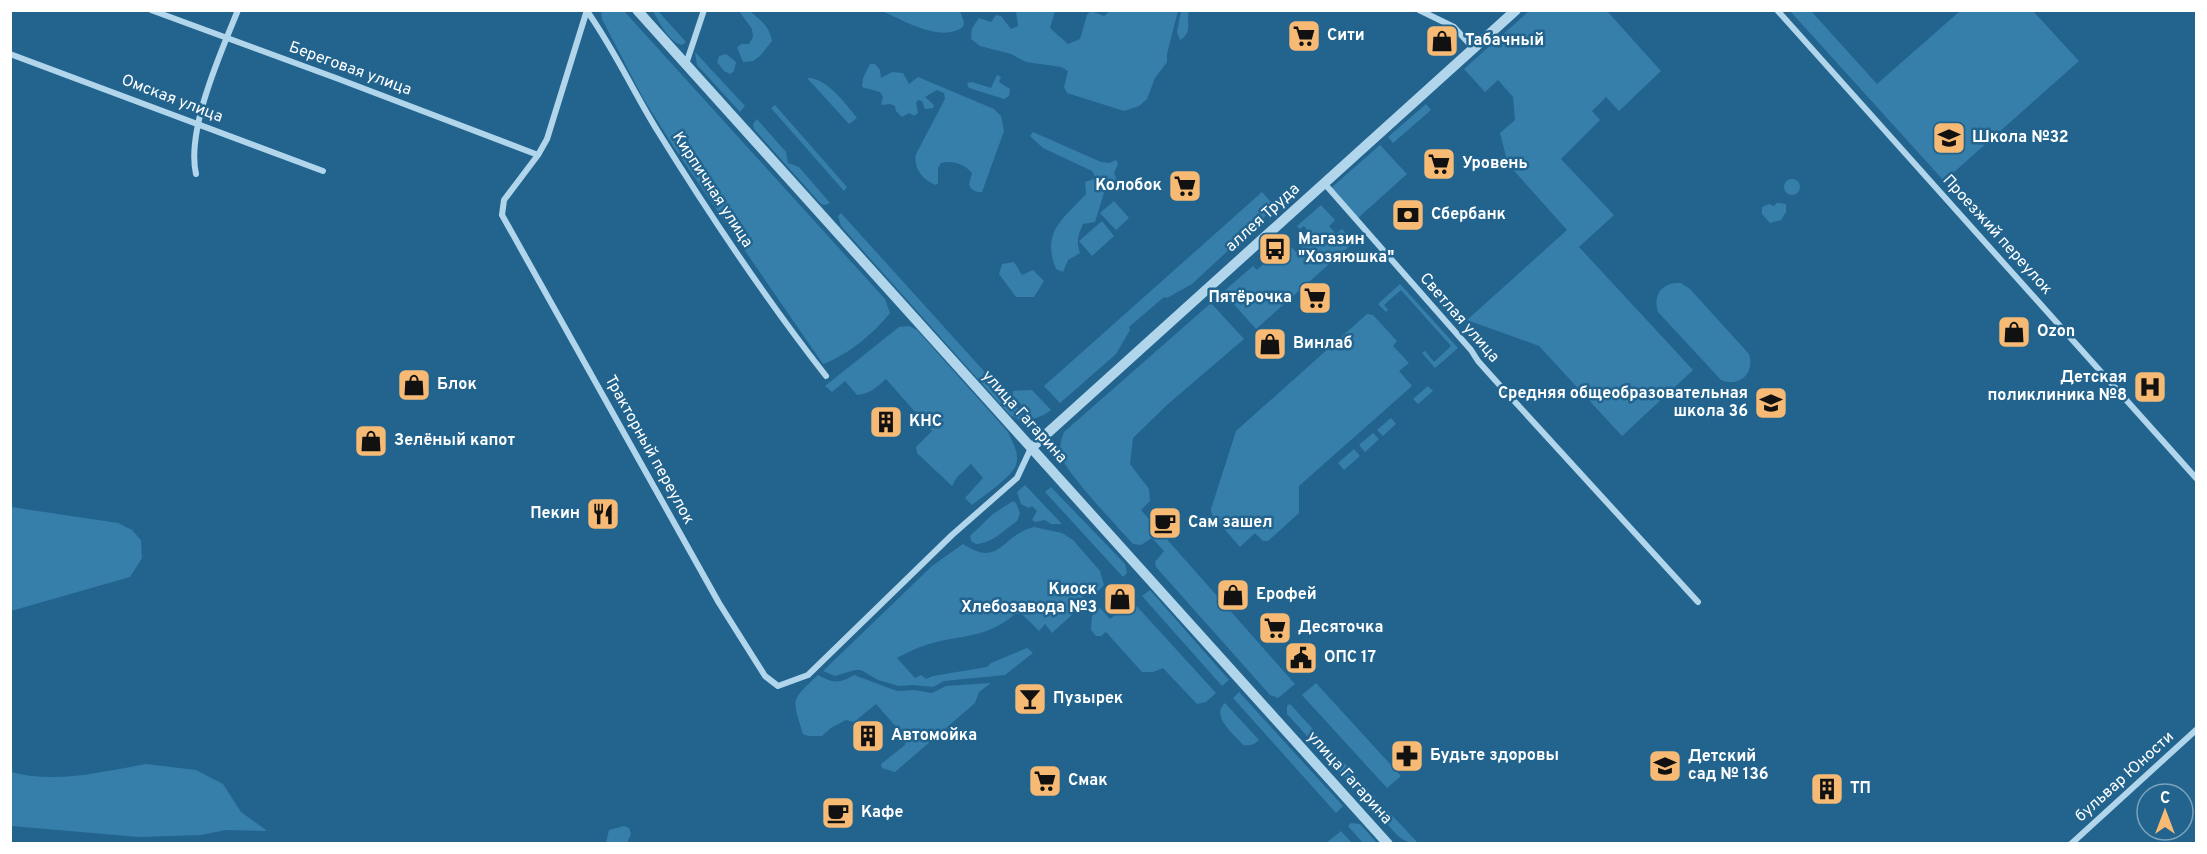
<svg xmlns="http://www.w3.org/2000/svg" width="2207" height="854" font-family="Overpass,sans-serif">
  <rect width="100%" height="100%" fill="#22648e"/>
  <path fill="#367fab" d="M 601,11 L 624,11 L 885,299 L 890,313 C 874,333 848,355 823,364 L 675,149 L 643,98 L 602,19 Z
    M 653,11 L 658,11 L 686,42 L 682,45 C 669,42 659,22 653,11 Z
    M 739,11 L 750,11 C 761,21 769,25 772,41 L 760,56 L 753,61 L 743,62 L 737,47 L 742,44 L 749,44 L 753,37 L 752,29 Z
    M 882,11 L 960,11 L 964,22 L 963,27 C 941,43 905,21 882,11 Z
    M 1016,11 L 1055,11 L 1050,28 L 1068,44 L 1080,39 L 1087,15 L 1091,11 L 1104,16 L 1110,11 L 1178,11 L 1167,54 L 1167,62 L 1155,78 L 1147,99 L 1139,106 L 1124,111 L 1067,93 L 1064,87 L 1068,71 L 1061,67 L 1026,62 L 1011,54 L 980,46 L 971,39 L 972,28 L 979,18 L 991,22 L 996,15 L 1001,16 L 1011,29 L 1018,26 Z
    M 1181,11 L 1189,11 C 1186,21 1193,33 1180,40 L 1177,32 Z
    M 1607,11 L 1661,71 L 1619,111 L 1606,97 L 1592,111 L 1600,120 L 1561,159 L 1614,215 L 1579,247 L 1693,370 L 1622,436 L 1539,346 L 1467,320 L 1567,230 L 1508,164 L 1500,133 L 1515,120 L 1513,97 L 1498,80 L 1485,92 L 1464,69 L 1529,11 Z
    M 1790,11 L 1811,11 L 1877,84 L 1960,11 L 2033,11 L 2079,61 L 1944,181 Z
    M 695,52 L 745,106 L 740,112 L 697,65 Z
    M 726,54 L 736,62 L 734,71 L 730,74 L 724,71 L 717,62 L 719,56 Z
    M 870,64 L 875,64 L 880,70 L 881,78 L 892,72 L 903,73 L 909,84 L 918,77 L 994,109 L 1001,116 L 1004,131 L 982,192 C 975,192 972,191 969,185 L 972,173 C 964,164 953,160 941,163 L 938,168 L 938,183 L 936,185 C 923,181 913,168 916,154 L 945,99 L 944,93 L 937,90 L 925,97 L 934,105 L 933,108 L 925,109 L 922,101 L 918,100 L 916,103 L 918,113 L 914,116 L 909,113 L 902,117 L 896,111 L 895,106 L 890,104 L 881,105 L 883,97 L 880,92 L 862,87 L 863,78 Z
    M 997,75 L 1001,77 L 999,82 L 1010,89 L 1009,96 L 1004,99 L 969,88 L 967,83 L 972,82 L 991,88 Z
    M 807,78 C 826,77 846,104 857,118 L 849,124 Z
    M 1426,104 L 1431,110 L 1393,143 L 1388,137 Z
    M 775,105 L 847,187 L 844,191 L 771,108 Z
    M 757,119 L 786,152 L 788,163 L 799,167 L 830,203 L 825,205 L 821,204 L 754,129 L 753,124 Z
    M 1033,132 L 1101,162 L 1109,163 L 1116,160 L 1118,164 L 1114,173 L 1116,178 L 1113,186 L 1105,190 L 1095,222 L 1083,224 C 1078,235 1076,241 1080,253 L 1068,260 L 1063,272 L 1056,269 C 1041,232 1063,219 1086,194 L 1085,182 L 1096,178 L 1092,171 L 1043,148 L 1030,136 Z
    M 1380,145 L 1407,174 L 1358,218 L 1331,188 Z
    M1784 187a8 8 0 1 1 16 0a8 8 0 1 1-16 0Z
    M 1262,192 L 1272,203 L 1272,210 L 1192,284 L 1167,298 L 1164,297 L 1129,327 L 1130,330 L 1116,354 L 1060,403 L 1044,386 Z
    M 1114,201 L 1129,218 L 1116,230 L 1100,213 Z
    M 1777,203 L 1786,204 L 1786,212 L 1781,220 L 1770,223 L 1762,214 L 1762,207 L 1769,204 L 1774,206 Z
    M 1321,205 L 1335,220 L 1329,226 L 1336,234 L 1342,229 L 1354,242 L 1256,329 L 1223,292 L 1253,266 L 1257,270 L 1287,242 L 1296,252 L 1313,237 L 1304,226 L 1300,229 L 1297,226 Z
    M 841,213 L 1029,421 L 1022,421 L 1010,415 L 841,226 L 838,216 Z
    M 1102,221 L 1114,236 L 1092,256 L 1079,241 Z
    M 1014,262 L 1022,275 L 1033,270 L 1044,281 L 1034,297 L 1016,297 L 999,274 L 1002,264 Z
    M 1675,283 L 1681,283 L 1690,289 L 1749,354 C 1755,373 1740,388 1721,380 L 1658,312 C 1653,297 1660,285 1675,283 Z
    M 1400,284 L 1458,348 L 1435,368 L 1422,353 L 1425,351 L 1434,362 L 1451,346 L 1401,290 L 1384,305 L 1388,310 L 1386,312 L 1378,304 Z
    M 1211,303 L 1244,339 L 1167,405 L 1133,438 L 1130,464 L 1149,489 L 1150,501 L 1141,510 L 1295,684 L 1278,698 L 1270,695 L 1156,567 L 1155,562 L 1164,551 L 1152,538 L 1141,545 L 1133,544 C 1119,528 1064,471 1061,455 C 1059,447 1061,440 1064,432 Z
    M 1367,314 L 1373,315 L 1397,341 L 1393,346 L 1409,363 L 1399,371 L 1412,386 L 1299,486 L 1299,513 L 1268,541 L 1263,541 L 1255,533 L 1240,547 L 1212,515 L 1211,509 L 1236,431 Z
    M 909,326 L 917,330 L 1008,432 C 1012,442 1020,453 1016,465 C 1013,476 982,497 972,505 L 965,498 L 983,478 L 971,464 L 957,477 L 952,486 L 917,453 L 916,447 L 932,431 L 886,379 C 877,387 870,394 857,395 L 845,381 L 832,392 L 825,386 L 899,327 Z
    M 1428,386 L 1433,391 L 1418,404 L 1413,399 Z
    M 1032,390 L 1051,410 L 1044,415 L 1033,419 L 1013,395 L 1013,391 Z
    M 1391,418 L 1396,424 L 1383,436 L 1377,430 Z
    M 1373,433 L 1379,439 L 1365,452 L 1359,445 Z
    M 1354,449 L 1360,456 L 1344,470 L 1338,463 Z
    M 1025,485 L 1062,524 L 1051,524 L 1045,520 L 1035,522 L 1032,520 L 1037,511 L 1032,506 L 1029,508 L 1021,504 L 1017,492 Z
    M 1051,487 L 1125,564 L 1127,573 L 1123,577 L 1045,492 Z
    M 1013,501 L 1016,503 L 1020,513 L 1017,521 C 1004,530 993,543 976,544 L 971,541 L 970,536 L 993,514 Z
    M 11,507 L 118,523 L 132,530 L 141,540 L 142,558 L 130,577 L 11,611 Z
    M 1034,527 L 1062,533 L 1073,540 L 1100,571 L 1104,585 L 1097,592 L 1087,593 L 1076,603 L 1076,611 L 1052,633 L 1045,624 L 1039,631 L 1022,614 L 1015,614 C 986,640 957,634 923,646 C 914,649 905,654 897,658 L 915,678 L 921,675 L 926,679 L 933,676 L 987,667 L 991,663 L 1027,648 L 1033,653 L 1005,675 L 944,681 L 933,687 L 913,685 L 899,686 L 878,680 L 861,670 L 855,670 L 835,676 L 823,671 L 932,566 L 963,544 C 1001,569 1002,534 1034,527 Z
    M 1150,590 L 1229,680 L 1222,686 L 1142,596 Z
    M 1132,601 L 1216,693 L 1206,702 L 1197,704 L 1163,668 L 1153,672 L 1142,672 L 1106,632 L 1101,636 L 1096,636 L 1091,630 L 1092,616 L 1100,608 L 1110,619 Z
    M 818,675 C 832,683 840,684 854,675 L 897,691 L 914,690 L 932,693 L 946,686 L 991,683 L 979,692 L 975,703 L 895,772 L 882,768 L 881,764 L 905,745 L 906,738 L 876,704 L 854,722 L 846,720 L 831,728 L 822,736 L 808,736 L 803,734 C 792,698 790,701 818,675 Z
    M 1316,683 L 1401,776 L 1387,788 L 1302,695 Z
    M 1239,692 L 1343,806 L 1336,813 L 1233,698 Z
    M 1225,703 L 1259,740 C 1253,745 1251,746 1243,745 C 1234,734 1210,716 1225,703 Z
    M 1290,704 L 1377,799 L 1375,802 L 1366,801 L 1287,714 L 1287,706 Z
    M 146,764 L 196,770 L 223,784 L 241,812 L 266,830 L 266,831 L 226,830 L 201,835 L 139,837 L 11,826 L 11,772 C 56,784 101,772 146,764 Z
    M 1387,810 L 1418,843 C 1402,844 1394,832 1385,821 Z
    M 1351,823 L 1360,824 L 1377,843 L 1363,843 L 1348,826 Z
    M 624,826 L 629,828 L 631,834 L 627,843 L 606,843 L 609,830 Z
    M 1341,831 L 1352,843 L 1326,843 Z"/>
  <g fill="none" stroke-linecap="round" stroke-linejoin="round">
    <path stroke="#b1d6eb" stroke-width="6" d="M 151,10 L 336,78 L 538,155
      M 587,10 L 547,139 L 538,155 L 504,200 L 502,215 L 719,603 L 765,676 L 778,686 L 808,675 L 952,535 L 1017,478 L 1031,448
      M 1419,10 L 1454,27 L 1474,49
      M 1777,10 L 2196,478
      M 587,11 C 614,49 633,91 657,130 C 709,214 765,298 826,376
      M 10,54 L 323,171
      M 686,64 L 704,10
      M 196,174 C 186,130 221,52 238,10
      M 1324,183 L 1471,350 L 1478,361 L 1495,380 L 1698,602
      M 2071,844 L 2196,730"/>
    <path stroke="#b1d6eb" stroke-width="10" d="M 637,10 L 1388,844
      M 1031,448 L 1516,10"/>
  </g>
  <defs>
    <symbol id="supermarket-square" viewBox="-11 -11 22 22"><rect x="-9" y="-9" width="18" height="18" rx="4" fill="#f7ba74" stroke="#22648e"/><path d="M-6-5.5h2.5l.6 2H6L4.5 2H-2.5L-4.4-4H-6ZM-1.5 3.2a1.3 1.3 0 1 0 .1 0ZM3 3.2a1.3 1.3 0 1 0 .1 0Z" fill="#111"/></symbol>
    <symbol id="shop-square" viewBox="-11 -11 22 22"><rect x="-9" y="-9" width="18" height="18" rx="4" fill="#f7ba74" stroke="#22648e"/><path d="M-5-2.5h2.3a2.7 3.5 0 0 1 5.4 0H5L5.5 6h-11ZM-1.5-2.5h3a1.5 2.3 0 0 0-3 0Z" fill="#111"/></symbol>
    <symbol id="school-square" viewBox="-11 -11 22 22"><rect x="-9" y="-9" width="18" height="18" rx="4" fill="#f7ba74" stroke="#22648e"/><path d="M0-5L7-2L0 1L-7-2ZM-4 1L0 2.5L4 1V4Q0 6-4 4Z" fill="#111"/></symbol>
    <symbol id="bank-square" viewBox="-11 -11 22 22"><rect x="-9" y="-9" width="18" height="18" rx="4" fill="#f7ba74" stroke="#22648e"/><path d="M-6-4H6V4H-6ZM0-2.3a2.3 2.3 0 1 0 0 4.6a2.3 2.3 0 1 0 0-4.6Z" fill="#111"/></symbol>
    <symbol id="bus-square" viewBox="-11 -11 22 22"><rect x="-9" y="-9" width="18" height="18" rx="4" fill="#f7ba74" stroke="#22648e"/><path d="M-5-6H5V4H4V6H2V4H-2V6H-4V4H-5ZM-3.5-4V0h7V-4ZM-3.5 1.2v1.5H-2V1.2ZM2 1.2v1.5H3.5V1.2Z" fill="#111"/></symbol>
    <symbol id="hospital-square" viewBox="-11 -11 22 22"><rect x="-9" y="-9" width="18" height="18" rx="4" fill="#f7ba74" stroke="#22648e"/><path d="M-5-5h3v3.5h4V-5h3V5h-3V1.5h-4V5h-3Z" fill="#111"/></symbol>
    <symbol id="building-square" viewBox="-11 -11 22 22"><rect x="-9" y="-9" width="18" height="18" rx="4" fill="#f7ba74" stroke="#22648e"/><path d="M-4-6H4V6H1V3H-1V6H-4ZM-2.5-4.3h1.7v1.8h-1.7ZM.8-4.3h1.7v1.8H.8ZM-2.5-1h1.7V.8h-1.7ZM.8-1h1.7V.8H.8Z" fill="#111"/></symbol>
    <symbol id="restaurant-square" viewBox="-11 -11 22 22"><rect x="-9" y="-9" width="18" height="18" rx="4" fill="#f7ba74" stroke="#22648e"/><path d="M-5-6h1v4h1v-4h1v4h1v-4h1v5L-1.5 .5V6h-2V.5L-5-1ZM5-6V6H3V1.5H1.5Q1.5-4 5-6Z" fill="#111"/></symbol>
    <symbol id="cafe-square" viewBox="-11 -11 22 22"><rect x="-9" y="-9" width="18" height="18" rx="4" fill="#f7ba74" stroke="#22648e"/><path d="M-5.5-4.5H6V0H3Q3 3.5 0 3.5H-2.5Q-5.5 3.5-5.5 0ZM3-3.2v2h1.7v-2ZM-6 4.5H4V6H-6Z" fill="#111"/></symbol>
    <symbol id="civic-square" viewBox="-11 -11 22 22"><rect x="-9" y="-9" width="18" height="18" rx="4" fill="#f7ba74" stroke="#22648e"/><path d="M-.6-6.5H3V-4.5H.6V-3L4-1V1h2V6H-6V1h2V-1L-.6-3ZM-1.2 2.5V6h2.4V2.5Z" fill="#111"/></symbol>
    <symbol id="bar-square" viewBox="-11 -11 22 22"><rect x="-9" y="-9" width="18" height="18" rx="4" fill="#f7ba74" stroke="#22648e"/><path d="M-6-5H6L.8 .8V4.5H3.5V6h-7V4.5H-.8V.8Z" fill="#111"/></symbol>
    <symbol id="pharmacy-square" viewBox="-11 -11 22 22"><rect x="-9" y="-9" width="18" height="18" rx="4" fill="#f7ba74" stroke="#22648e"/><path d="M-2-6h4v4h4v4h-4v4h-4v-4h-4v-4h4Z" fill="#111"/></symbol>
  </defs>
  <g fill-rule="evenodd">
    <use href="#supermarket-square" x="1285" y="17" width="38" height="38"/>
    <use href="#shop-square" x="1423" y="22" width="38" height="38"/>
    <use href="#school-square" x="1930" y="119" width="38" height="38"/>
    <use href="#supermarket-square" x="1420" y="145" width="38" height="38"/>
    <use href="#supermarket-square" x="1166" y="167" width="38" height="38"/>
    <use href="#bank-square" x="1389" y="196" width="38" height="38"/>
    <use href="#bus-square" x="1256" y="230" width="38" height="38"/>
    <use href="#supermarket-square" x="1296" y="279" width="38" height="38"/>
    <use href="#shop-square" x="1995" y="313" width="38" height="38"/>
    <use href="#shop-square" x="1251" y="325" width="38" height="38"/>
    <use href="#shop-square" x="395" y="366" width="38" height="38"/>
    <use href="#hospital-square" x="2131" y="368" width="38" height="38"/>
    <use href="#school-square" x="1752" y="384" width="38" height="38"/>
    <use href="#building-square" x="867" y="403" width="38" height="38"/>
    <use href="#shop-square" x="352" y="422" width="38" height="38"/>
    <use href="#restaurant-square" x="584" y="495" width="38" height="38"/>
    <use href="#cafe-square" x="1146" y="504" width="38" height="38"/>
    <use href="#shop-square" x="1214" y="576" width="38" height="38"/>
    <use href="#shop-square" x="1101" y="580" width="38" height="38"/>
    <use href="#supermarket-square" x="1256" y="609" width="38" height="38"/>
    <use href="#civic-square" x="1282" y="639" width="38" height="38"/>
    <use href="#bar-square" x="1011" y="680" width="38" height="38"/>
    <use href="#building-square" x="849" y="717" width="38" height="38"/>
    <use href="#pharmacy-square" x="1388" y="737" width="38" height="38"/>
    <use href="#school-square" x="1646" y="747" width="38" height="38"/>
    <use href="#supermarket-square" x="1026" y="762" width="38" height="38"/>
    <use href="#building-square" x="1808" y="770" width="38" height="38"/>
    <use href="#cafe-square" x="819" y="794" width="38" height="38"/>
  </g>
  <g text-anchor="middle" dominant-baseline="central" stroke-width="5" stroke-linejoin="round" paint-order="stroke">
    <g font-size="16" font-weight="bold" fill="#fff" stroke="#22648e" text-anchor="start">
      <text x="1327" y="36">Сити</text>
      <text x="1465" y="41">Табачный</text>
      <text x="1972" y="138">Школа №32</text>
      <text x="1462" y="164">Уровень</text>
      <text x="1162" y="186" text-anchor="end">Колобок</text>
      <text x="1431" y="215">Сбербанк</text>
      <text x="1298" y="240">Магазин<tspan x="1298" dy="18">"Хозяюшка"</tspan></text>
      <text x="1292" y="298" text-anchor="end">Пятёрочка</text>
      <text x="2037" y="332">Ozon</text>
      <text x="1293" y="344">Винлаб</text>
      <text x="2127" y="378" text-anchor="end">Детская<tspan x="2127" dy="18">поликлиника №8</tspan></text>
      <text x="437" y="385">Блок</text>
      <text x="1748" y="394" text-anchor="end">Средняя общеобразовательная<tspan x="1748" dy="18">школа 36</tspan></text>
      <text x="909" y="422">КНС</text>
      <text x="394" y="441">Зелёный капот</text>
      <text x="580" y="514" text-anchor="end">Пекин</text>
      <text x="1188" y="523">Сам зашел</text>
      <text x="1097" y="590" text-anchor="end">Киоск<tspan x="1097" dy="18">Хлебозавода №3</tspan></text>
      <text x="1256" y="595">Ерофей</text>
      <text x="1298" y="628">Десяточка</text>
      <text x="1324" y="658">ОПС 17</text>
      <text x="1053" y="699">Пузырек</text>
      <text x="891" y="736">Автомойка</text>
      <text x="1430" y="756">Будьте здоровы</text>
      <text x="1688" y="757">Детский<tspan x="1688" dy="18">сад № 136</tspan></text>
      <text x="1068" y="781">Смак</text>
      <text x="1850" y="789">ТП</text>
      <text x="861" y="813">Кафе</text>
    </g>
    <g font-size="16" fill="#fff" stroke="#22648e">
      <text transform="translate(350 69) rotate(20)">Береговая улица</text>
      <text transform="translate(172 99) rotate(21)">Омская улица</text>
      <text transform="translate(712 190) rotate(57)">Кирпичная улица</text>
      <text transform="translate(1263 218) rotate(-42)">аллея Труда</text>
      <text transform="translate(1997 235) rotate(48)">Проезжий переулок</text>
      <text transform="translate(1459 318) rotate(49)">Светлая улица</text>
      <text transform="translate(1024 417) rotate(48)">улица Гагарина</text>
      <text transform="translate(649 450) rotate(61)">Тракторный переулок</text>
      <text transform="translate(2125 777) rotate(-42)">бульвар Юности</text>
      <text transform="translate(1349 778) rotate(48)">улица Гагарина</text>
    </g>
  </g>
  <rect width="2207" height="854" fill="none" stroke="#ffffff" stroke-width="24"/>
  <g transform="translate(2165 812)"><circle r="28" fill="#22648e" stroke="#7aa2bb" stroke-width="1.5"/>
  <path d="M0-4.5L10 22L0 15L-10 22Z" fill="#f7ba74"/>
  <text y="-9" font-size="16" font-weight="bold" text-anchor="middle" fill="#ffffff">С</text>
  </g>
</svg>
